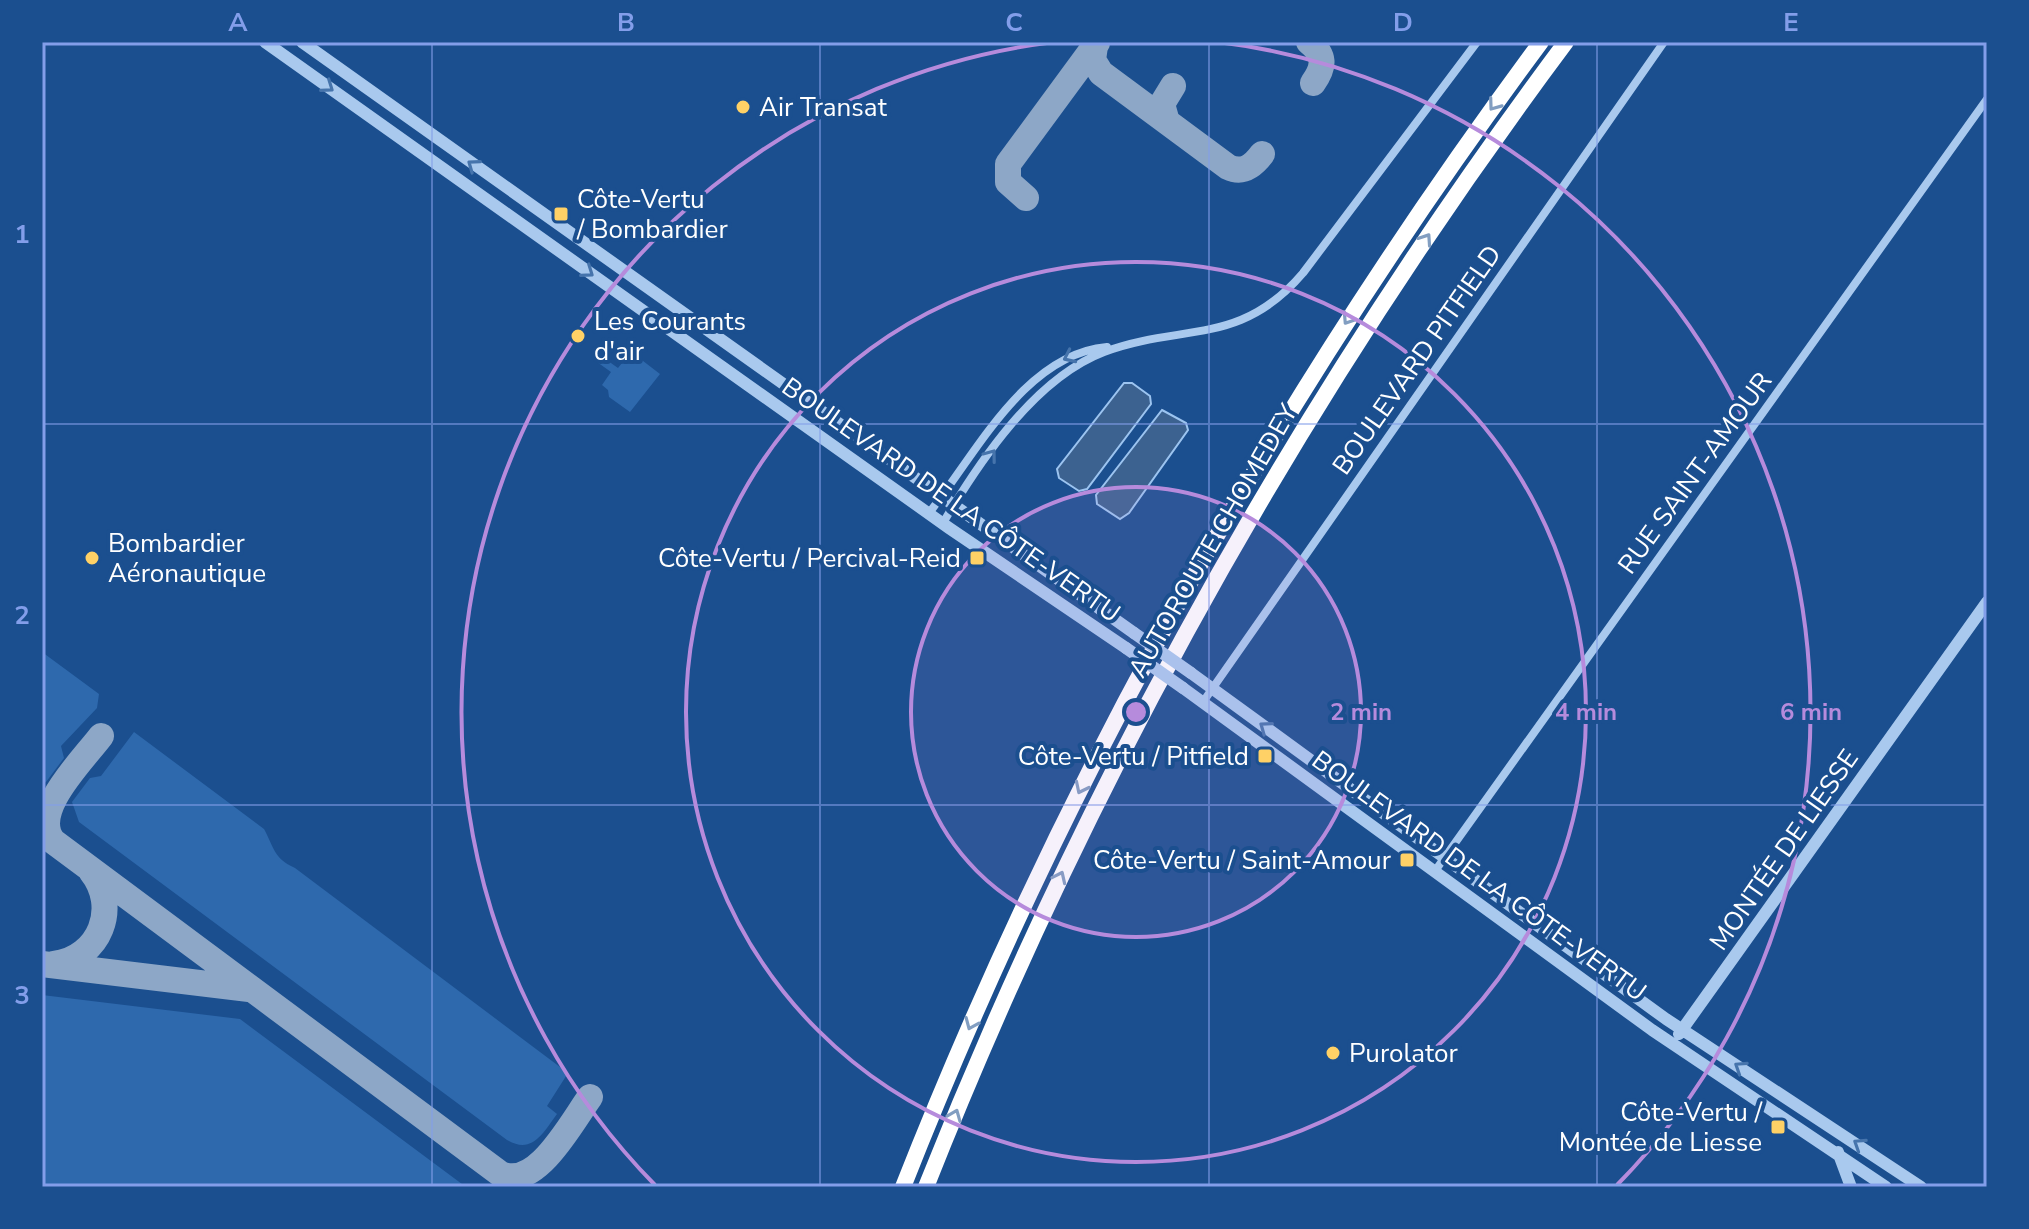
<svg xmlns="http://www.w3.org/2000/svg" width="2029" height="1229" font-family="'Nunito Sans',sans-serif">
  <rect width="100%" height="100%" fill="#1b4f8f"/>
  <path fill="#2e69ad" d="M 621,344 L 660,374 L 630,412 L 609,397 L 608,390 L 602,385 L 611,372 L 597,362 L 601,356 L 618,368 L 629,354 L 619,347 Z
    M 42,652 L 99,694 L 97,708 L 61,746 L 64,758 L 46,782 L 42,783 Z
    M 134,732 L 264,829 C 274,847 273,858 295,868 L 568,1073 L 547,1106 L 557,1114 C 543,1133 532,1155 507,1140 L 79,822 L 72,802 L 90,778 L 101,776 Z
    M 42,995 L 240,1019 L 466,1187 L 47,1187 L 42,1183 Z"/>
  <path fill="#3c6290" stroke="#9cc4f0" stroke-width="2" d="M 1124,383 L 1132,383 L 1150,396 L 1151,404 L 1087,489 L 1079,491 L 1059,478 L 1057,469 Z
    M 1162,410 L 1186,423 L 1188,430 L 1129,513 L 1120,519 L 1097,504 L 1096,495 Z"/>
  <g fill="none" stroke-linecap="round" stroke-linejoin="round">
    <path stroke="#8da7c7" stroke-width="26" d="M 1309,42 C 1325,55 1325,66 1313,83
      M 1095,46 L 1093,60 L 1101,73 L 1228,167 C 1243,174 1253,166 1262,154
      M 1167,122 L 1162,104 L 1173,86
      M 1026,198 L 1008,182 L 1008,164 L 1097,43
      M 42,833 L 518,1187
      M 53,841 C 29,812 83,760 101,736
      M 42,964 L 249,989
      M 54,964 C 100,958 120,907 91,871
      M 499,1173 C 535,1193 571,1123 590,1097"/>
    <path stroke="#a9c9ee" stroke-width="8" d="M 929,513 C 976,454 1025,354 1107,347
      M 943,523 C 979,462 1035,378 1104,352 C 1182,323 1240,347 1303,273 L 1477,42
      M 1203,702 L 1664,42
      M 1435,871 L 1987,99"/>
    <path stroke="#a9c9ee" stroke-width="12" d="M 265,42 L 949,528 L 1126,648
      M 302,42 L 1134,633
      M 1191,673 L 1666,1019 L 1921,1187
      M 1183,688 L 1652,1030 L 1886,1187
      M 1679,1034 L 1987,602
      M 1838,1152 L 1851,1187"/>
    <path stroke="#fff" stroke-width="16" d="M 903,1187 C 1064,778 1279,395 1541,42
      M 926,1187 C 1088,778 1303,394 1566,42"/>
    <path stroke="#a9c9ee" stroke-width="12" d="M 1134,633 L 1191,673
      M 1126,648 L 1183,688"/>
  </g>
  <defs><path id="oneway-chevron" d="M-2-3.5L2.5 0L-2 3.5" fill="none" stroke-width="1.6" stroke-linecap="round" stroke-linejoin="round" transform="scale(2)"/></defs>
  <g stroke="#4674ac">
    <use href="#oneway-chevron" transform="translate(328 87) rotate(35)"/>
    <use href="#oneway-chevron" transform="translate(473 165) rotate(-144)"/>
    <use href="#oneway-chevron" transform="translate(588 272) rotate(35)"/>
    <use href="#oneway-chevron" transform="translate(1069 357) rotate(155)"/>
    <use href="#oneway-chevron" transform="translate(991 455) rotate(-53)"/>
    <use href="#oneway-chevron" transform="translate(1265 727) rotate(-144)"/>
    <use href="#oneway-chevron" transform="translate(1740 1067) rotate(-147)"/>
    <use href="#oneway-chevron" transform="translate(1859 1144) rotate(-147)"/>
  </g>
  <g stroke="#829ec1">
    <use href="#oneway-chevron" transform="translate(1494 105) rotate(126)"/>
    <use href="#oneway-chevron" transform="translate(1426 239) rotate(-56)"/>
    <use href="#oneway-chevron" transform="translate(1348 319) rotate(123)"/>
    <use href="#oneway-chevron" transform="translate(1081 788) rotate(116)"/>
    <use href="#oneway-chevron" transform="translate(1060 877) rotate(-65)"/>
    <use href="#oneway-chevron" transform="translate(971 1024) rotate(113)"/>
    <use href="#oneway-chevron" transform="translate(955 1115) rotate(-68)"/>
  </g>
  <path fill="none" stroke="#839eea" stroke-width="2" stroke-opacity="0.55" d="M 432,42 L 432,1187M 820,42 L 820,1187M 1209,42 L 1209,1187M 1597,42 L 1597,1187M 42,424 L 1987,424M 42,805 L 1987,805"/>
  <circle cx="1136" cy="712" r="225" fill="#b68bdc" fill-opacity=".12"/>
  <g fill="none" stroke="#b68bdc" stroke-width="4">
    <circle cx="1136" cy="712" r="225"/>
    <circle cx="1136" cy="712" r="450"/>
    <path d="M655 1185A675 675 0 0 1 1054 42M1218 42A675 675 0 0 1 1617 1185"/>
  </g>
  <g fill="#ffd166" stroke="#1b4f8f" stroke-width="3">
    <circle cx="743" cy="107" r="8"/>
    <rect x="553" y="206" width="16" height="16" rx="4"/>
    <circle cx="578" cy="336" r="8"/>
    <circle cx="92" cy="558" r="8"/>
    <rect x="969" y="550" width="16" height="16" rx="4"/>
    <rect x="1257" y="748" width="16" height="16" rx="4"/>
    <rect x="1399" y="852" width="16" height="16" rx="4"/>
    <circle cx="1333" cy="1053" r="8"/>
    <rect x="1770" y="1119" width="16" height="16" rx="4"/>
  </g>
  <g text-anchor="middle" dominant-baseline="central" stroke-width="8" stroke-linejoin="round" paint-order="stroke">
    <g font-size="26" fill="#fff" stroke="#1b4f8f" text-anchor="start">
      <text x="759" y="107">Air Transat</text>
      <text x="577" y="199">Côte-Vertu<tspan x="577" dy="30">/ Bombardier</tspan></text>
      <text x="594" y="321">Les Courants<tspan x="594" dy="30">d'air</tspan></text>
      <text x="108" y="543">Bombardier<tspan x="108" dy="30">Aéronautique</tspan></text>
      <text x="961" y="558" text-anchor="end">Côte-Vertu / Percival-Reid</text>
      <text x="1249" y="756" text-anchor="end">Côte-Vertu / Pitfield</text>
      <text x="1391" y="860" text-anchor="end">Côte-Vertu / Saint-Amour</text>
      <text x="1349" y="1053">Purolator</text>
      <text x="1762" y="1112" text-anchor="end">Côte-Vertu /<tspan x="1762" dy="30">Montée de Liesse</tspan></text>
    </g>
    <g font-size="26" fill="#fff" stroke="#1b4f8f">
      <text transform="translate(1417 360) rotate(-55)">BOULEVARD PITFIELD</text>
      <text transform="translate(1695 473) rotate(-54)">RUE SAINT-AMOUR</text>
      <text transform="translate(951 500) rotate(35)">BOULEVARD DE LA CÔTE-VERTU</text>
      <text transform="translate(1213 541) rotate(-60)">AUTOROUTE CHOMEDEY</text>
      <text transform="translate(1784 850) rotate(-55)">MONTÉE DE LIESSE</text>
      <text transform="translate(1479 876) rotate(36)">BOULEVARD DE LA CÔTE-VERTU</text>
    </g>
  </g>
  <circle cx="1136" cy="712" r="12" fill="#b68bdc" stroke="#1b4f8f" stroke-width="4"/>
  <g font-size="24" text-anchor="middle" font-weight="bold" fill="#b68bdc" stroke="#1b4f8f" stroke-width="8" stroke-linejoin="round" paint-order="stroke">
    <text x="1361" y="720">2 min</text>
    <text x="1586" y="720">4 min</text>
    <text x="1811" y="720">6 min</text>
  </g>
  <rect width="2029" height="1229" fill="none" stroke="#1b4f8f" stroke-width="88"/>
  <rect x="44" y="44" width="1941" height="1141" fill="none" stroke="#839eea" stroke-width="3"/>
  <g font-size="26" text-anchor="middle" font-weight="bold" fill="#839eea">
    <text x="238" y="31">A</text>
    <text x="626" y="31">B</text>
    <text x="1014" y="31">C</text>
    <text x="1403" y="31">D</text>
    <text x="1791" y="31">E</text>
    <text x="22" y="243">1</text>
    <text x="22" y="624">2</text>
    <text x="22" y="1004">3</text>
  </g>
</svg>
